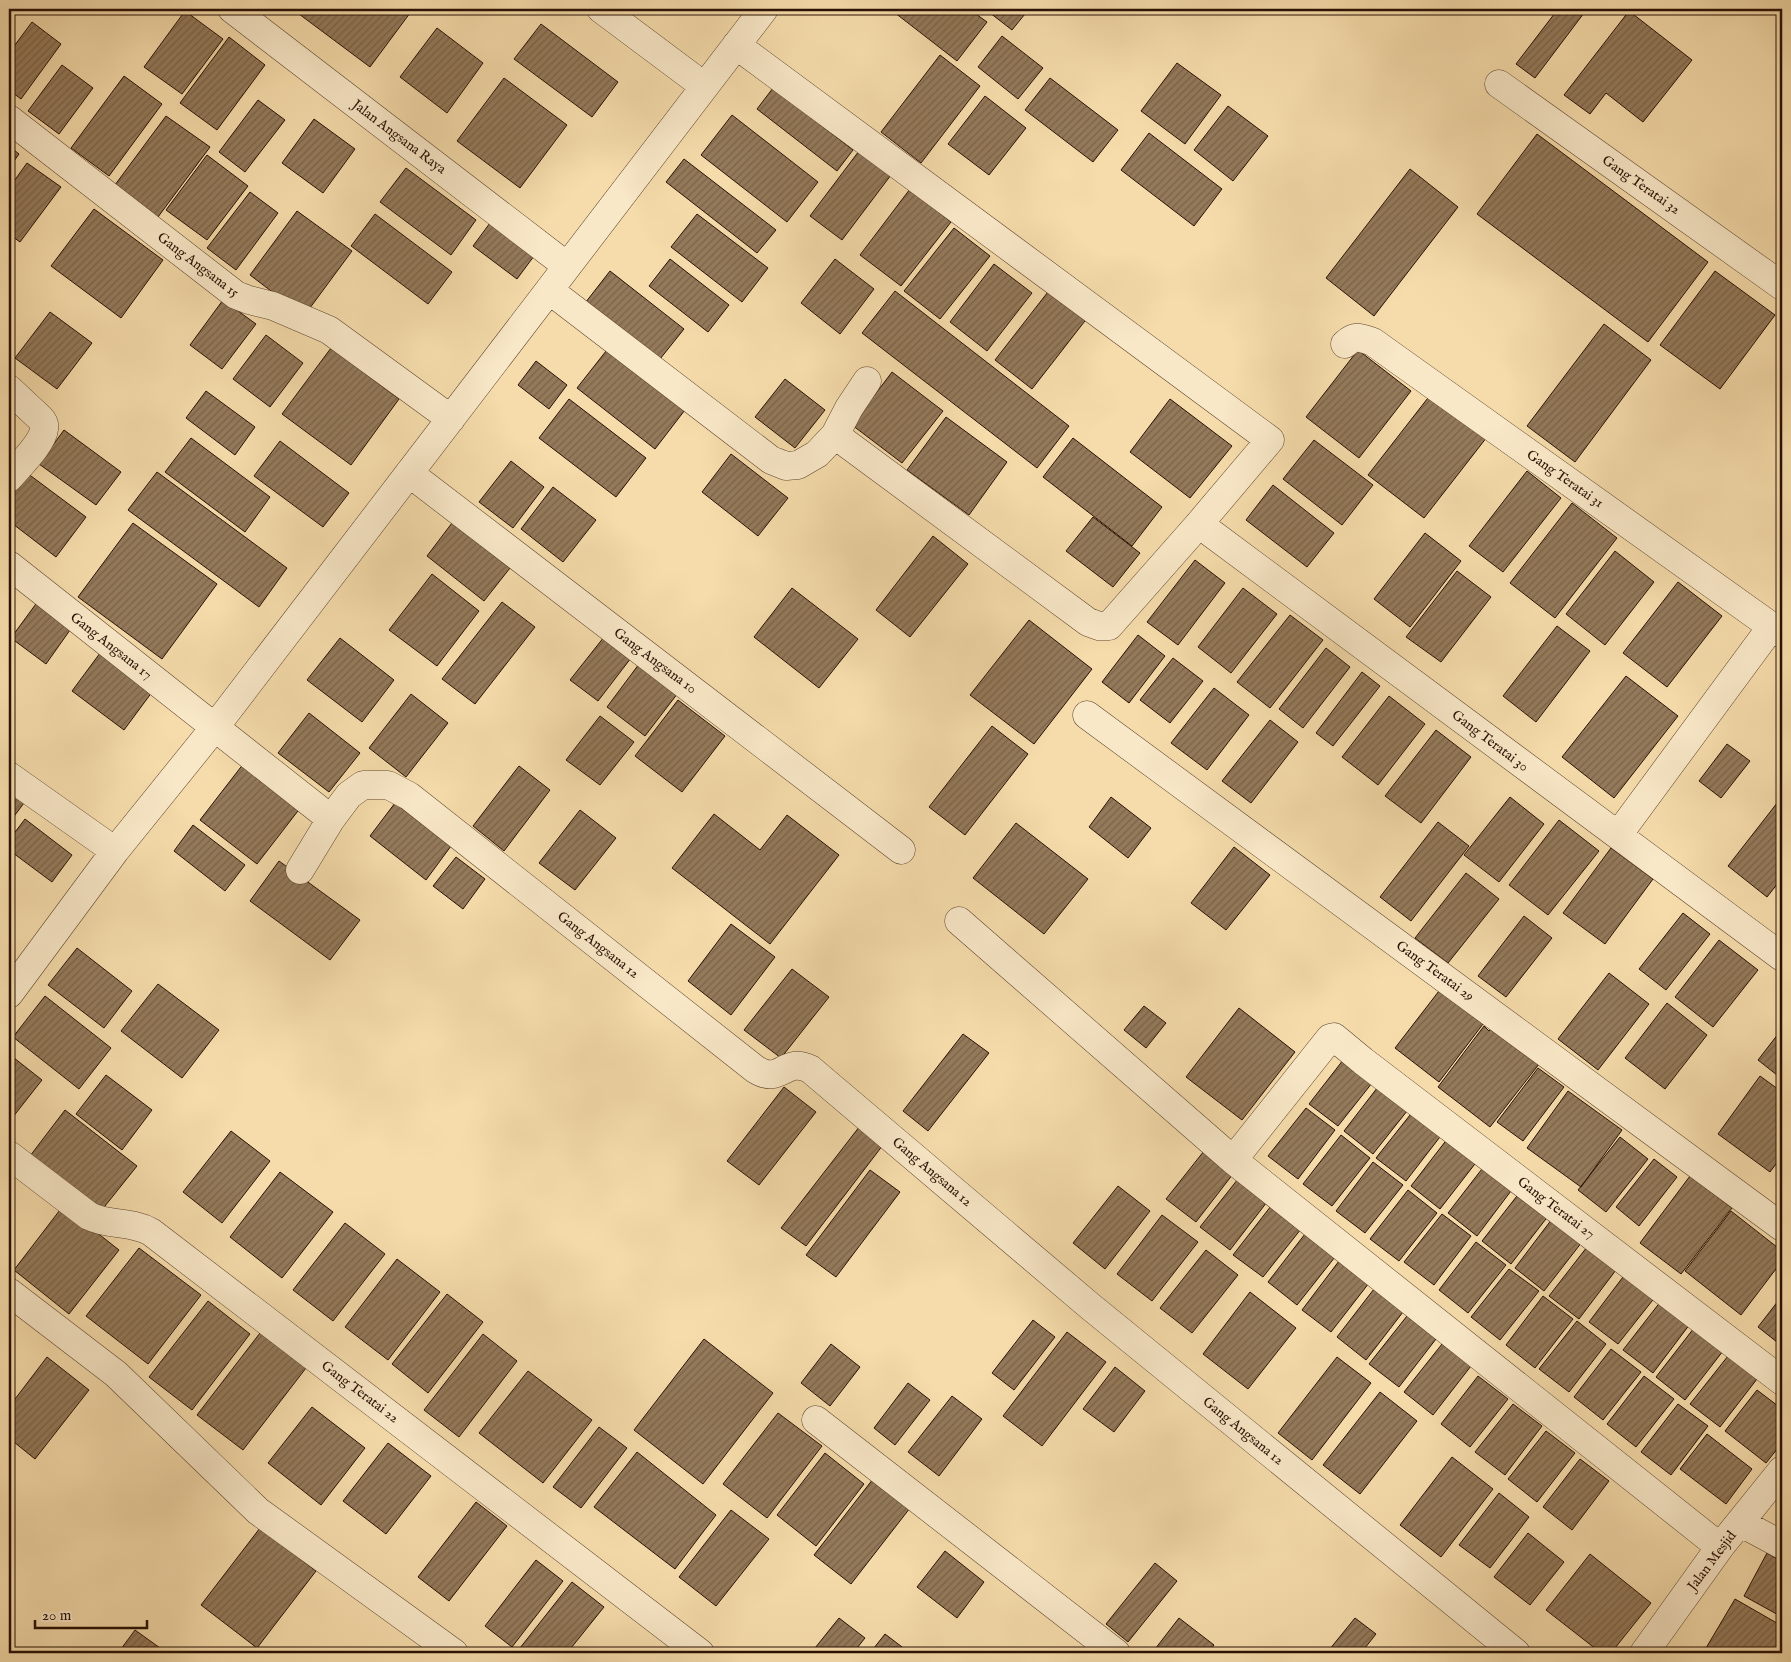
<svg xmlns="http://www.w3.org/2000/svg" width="1791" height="1662" font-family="'IM FELL English',serif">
  <defs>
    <pattern id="building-hatch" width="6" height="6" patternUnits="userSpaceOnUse" patternTransform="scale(1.25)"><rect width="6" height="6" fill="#947a5b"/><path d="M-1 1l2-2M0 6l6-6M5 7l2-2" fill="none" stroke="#796349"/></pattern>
  </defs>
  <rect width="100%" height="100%" fill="#f6dcab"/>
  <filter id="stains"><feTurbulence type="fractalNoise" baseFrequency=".004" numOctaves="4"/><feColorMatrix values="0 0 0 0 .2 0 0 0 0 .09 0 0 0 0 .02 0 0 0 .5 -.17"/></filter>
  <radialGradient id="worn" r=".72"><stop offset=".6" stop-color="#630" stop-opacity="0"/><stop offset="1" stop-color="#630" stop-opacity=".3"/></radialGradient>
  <path fill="url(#building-hatch)" stroke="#291004" d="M 297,9 L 413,9 L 370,67 L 295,11 Z
    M 890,9 L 969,9 L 987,22 L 957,61 Z
    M 985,9 L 1029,9 L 1012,30 Z
    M 1558,9 L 1587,9 L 1535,78 L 1516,64 Z
    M 185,11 L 223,39 L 182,94 L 144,67 Z
    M 1629,11 L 1692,60 L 1643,122 L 1606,93 L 1590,114 L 1564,95 Z
    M 32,22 L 61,44 L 21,99 L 9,90 L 9,53 Z
    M 541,24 L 618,82 L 592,117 L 514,59 Z
    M 437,28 L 483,63 L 447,113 L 400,77 Z
    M 1002,36 L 1043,68 L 1018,99 L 978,67 Z
    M 229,37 L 265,65 L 217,130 L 180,103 Z
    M 940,55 L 980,86 L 921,163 L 881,132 Z
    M 1177,63 L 1221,95 L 1185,144 L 1141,111 Z
    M 62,65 L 93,88 L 59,134 L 28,111 Z
    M 124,76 L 162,104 L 109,176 L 71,148 Z
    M 504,78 L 567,125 L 520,188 L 457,141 Z
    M 1050,78 L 1118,130 L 1093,162 L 1025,110 Z
    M 773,88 L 853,150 L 837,171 L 757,109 Z
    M 985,96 L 1026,128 L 989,175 L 948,144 Z
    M 258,100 L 285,120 L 245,172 L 219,152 Z
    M 1228,106 L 1268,136 L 1233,181 L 1194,150 Z
    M 732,115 L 818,182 L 787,222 L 701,155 Z
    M 166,116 L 210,147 L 152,225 L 109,193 Z
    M 314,119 L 355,149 L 323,193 L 282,163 Z
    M 1149,133 L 1222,189 L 1194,226 L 1121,170 Z
    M 1537,134 L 1708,262 L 1648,342 L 1477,214 Z
    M 9,146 L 19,154 L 9,168 Z
    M 859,151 L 891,175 L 842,240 L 810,216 Z
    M 207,155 L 248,186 L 207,240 L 166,210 Z
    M 684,159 L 776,230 L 757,253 L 666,182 Z
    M 27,163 L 61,187 L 20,242 L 9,234 L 9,188 Z
    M 406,168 L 476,220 L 451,255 L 380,202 Z
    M 1410,169 L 1458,207 L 1374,316 L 1326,278 Z
    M 910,189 L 951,222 L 901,286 L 860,255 Z
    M 250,192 L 278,213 L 236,270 L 207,248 Z
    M 94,209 L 163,260 L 121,318 L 51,266 Z
    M 297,211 L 352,251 L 304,316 L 250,275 Z
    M 375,214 L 452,272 L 428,304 L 351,246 Z
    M 697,214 L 768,268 L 742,302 L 671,247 Z
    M 490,223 L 534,256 L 517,279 L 473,246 Z
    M 954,228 L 990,256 L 940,319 L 904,291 Z
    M 670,259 L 729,305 L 708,332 L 649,286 Z
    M 835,259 L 874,289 L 840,334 L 801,303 Z
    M 994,264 L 1032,293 L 987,351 L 950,322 Z
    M 610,271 L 684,329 L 656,364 L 582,307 Z
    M 1715,271 L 1775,315 L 1720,389 L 1660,345 Z
    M 1051,288 L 1088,317 L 1032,389 L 995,360 Z
    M 895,291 L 1069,426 L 1037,468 L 862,333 Z
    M 223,300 L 256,324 L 222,369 L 190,345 Z
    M 50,312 L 92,343 L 57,389 L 15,358 Z
    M 1604,324 L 1651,360 L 1575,462 L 1527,426 Z
    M 266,335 L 303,363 L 270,407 L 233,379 Z
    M 610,346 L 688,406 L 655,449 L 577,388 Z
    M 331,348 L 399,399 L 351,465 L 282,414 Z
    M 1358,350 L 1411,391 L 1359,458 L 1306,417 Z
    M 536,361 L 567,385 L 549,409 L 518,385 Z
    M 892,372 L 943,411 L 902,463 L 852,425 Z
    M 785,379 L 825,410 L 795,448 L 755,417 Z
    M 206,391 L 255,427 L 235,455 L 186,418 Z
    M 1431,394 L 1487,437 L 1424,518 L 1368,475 Z
    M 569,399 L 646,458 L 616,497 L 539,438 Z
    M 1170,399 L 1232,446 L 1190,498 L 1130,452 Z
    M 946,417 L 1007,462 L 969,515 L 907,470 Z
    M 64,430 L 121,472 L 96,505 L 39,464 Z
    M 191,438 L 270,497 L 245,532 L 165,472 Z
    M 1073,438 L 1162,507 L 1132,546 L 1043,477 Z
    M 1314,440 L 1373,485 L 1342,525 L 1283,479 Z
    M 280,441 L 349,493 L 323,527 L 254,476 Z
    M 731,454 L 788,498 L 758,536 L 702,492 Z
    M 511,461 L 544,487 L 513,528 L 479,502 Z
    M 1527,471 L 1561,498 L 1503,572 L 1469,546 Z
    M 157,472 L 287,568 L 259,607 L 128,510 Z
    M 27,473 L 86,517 L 56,557 L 9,521 L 9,497 Z
    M 1273,485 L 1334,533 L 1307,567 L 1246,520 Z
    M 553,487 L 596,520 L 563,562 L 521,529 Z
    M 1572,503 L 1617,538 L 1555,618 L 1510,583 Z
    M 1093,517 L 1140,553 L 1113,587 L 1066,551 Z
    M 133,523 L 217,584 L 162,659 L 78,597 Z
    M 452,523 L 510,568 L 484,601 L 427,556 Z
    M 1425,533 L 1461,561 L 1410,627 L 1374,599 Z
    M 933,536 L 968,564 L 910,637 L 876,610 Z
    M 1615,551 L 1654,582 L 1605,645 L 1566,614 Z
    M 1195,560 L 1225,583 L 1178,645 L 1147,622 Z
    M 1457,571 L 1491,597 L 1441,662 L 1406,637 Z
    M 432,574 L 479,611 L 437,666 L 389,630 Z
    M 1678,582 L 1722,616 L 1667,687 L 1623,653 Z
    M 792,588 L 858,639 L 819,688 L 754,637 Z
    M 1243,588 L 1277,614 L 1231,673 L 1198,647 Z
    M 41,597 L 75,623 L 46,664 L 11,638 Z
    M 502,602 L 535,627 L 475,704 L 442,679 Z
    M 1290,615 L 1323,640 L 1270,708 L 1237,682 Z
    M 1029,620 L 1092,669 L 1034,744 L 970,695 Z
    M 1557,626 L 1590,651 L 1536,722 L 1503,696 Z
    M 1138,635 L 1165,656 L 1129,703 L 1102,682 Z
    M 604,637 L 631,658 L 598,701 L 570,680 Z
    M 340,638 L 394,680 L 362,722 L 307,680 Z
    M 106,645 L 158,684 L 124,730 L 72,691 Z
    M 1326,648 L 1350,667 L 1303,728 L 1279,709 Z
    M 1173,658 L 1203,681 L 1170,723 L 1140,700 Z
    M 642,660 L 681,689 L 645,736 L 607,707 Z
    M 1362,672 L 1380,686 L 1333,746 L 1316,733 Z
    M 1626,676 L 1678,716 L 1614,798 L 1562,757 Z
    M 1214,688 L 1249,715 L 1207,770 L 1171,743 Z
    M 411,694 L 448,723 L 406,777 L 369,748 Z
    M 1389,696 L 1425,724 L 1378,785 L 1342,757 Z
    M 678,700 L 725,736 L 682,792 L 635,756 Z
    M 309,713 L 360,753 L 329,792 L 278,753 Z
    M 600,716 L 634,742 L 600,785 L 566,760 Z
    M 1270,720 L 1298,742 L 1251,803 L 1222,781 Z
    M 992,726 L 1028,754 L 965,835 L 929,807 Z
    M 1436,730 L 1471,757 L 1421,823 L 1385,796 Z
    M 1727,744 L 1750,761 L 1721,798 L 1699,781 Z
    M 244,763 L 301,807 L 257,864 L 200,820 Z
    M 519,766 L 550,790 L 504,851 L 473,826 Z
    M 9,792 L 24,803 L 9,823 Z
    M 1111,797 L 1151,828 L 1128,858 L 1089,827 Z
    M 1510,797 L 1544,824 L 1499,882 L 1464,855 Z
    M 1781,798 L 1782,799 L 1782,878 L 1767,897 L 1728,866 Z
    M 395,803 L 451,846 L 426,880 L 370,836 Z
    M 580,810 L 616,838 L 575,890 L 539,863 Z
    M 714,814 L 760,850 L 787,815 L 839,855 L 770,944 L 672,868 Z
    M 25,819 L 72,855 L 52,882 L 9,850 L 9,840 Z
    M 1559,820 L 1599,851 L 1548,915 L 1509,885 Z
    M 1438,822 L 1469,846 L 1411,921 L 1380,897 Z
    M 1016,823 L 1088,879 L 1044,934 L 973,878 Z
    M 193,825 L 245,865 L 225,891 L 174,851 Z
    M 1234,847 L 1270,875 L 1226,930 L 1191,903 Z
    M 1611,848 L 1653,879 L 1605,944 L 1563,913 Z
    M 456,857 L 485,879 L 463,909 L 433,886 Z
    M 279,861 L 360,920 L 330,960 L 250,901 Z
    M 1466,873 L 1499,899 L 1448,963 L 1415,938 Z
    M 1683,913 L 1710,934 L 1666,990 L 1639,969 Z
    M 1524,916 L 1552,938 L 1506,997 L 1478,976 Z
    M 731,924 L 775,957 L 731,1015 L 688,981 Z
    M 1719,940 L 1758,970 L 1713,1027 L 1675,997 Z
    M 77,948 L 132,991 L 104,1028 L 48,985 Z
    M 792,969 L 829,997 L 781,1058 L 744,1030 Z
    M 1609,973 L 1649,1004 L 1598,1070 L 1558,1039 Z
    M 158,984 L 219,1030 L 182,1078 L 121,1031 Z
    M 1439,991 L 1483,1024 L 1439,1082 L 1395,1048 Z
    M 45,996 L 111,1048 L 79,1089 L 13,1037 Z
    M 1667,1003 L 1707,1035 L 1665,1089 L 1625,1058 Z
    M 1144,1006 L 1166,1023 L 1146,1048 L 1124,1030 Z
    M 1239,1008 L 1295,1052 L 1242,1120 L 1186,1077 Z
    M 1496,1023 L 1543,1059 L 1490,1127 L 1438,1087 L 1484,1026 L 1489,1031 Z
    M 1782,1029 L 1782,1079 L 1758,1060 Z
    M 963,1034 L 989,1053 L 928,1131 L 903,1111 Z
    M 9,1054 L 42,1080 L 9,1122 Z
    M 1347,1055 L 1376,1078 L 1338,1126 L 1309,1104 Z
    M 1538,1068 L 1564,1087 L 1523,1141 L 1497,1122 Z
    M 106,1075 L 152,1110 L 122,1150 L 76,1114 Z
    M 1760,1076 L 1782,1092 L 1782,1156 L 1770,1172 L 1718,1134 Z
    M 1381,1083 L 1411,1106 L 1373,1154 L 1344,1131 Z
    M 784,1087 L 816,1112 L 759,1185 L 727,1161 Z
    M 1568,1091 L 1622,1130 L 1581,1187 L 1527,1148 Z
    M 1306,1108 L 1335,1130 L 1298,1179 L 1268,1156 Z
    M 65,1110 L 137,1166 L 101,1211 L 30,1156 Z
    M 1414,1110 L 1443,1133 L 1406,1181 L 1376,1158 Z
    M 863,1122 L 886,1141 L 806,1246 L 781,1228 Z
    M 231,1131 L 270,1161 L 222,1223 L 183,1192 Z
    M 1341,1135 L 1370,1158 L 1332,1206 L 1303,1184 Z
    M 1620,1137 L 1648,1159 L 1606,1212 L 1578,1190 Z
    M 1448,1138 L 1478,1160 L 1440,1209 L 1411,1186 Z
    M 1204,1151 L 1233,1174 L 1196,1222 L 1166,1199 Z
    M 1654,1159 L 1677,1177 L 1639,1226 L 1616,1207 Z
    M 1373,1162 L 1403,1185 L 1365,1233 L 1336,1211 Z
    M 1485,1165 L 1514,1187 L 1477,1236 L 1448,1213 Z
    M 870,1170 L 900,1192 L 836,1277 L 806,1255 Z
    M 280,1172 L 333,1212 L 282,1278 L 230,1237 Z
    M 1690,1176 L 1732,1208 L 1681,1274 L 1640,1243 Z
    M 1238,1179 L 1267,1202 L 1230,1250 L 1200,1227 Z
    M 1118,1186 L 1150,1211 L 1105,1269 L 1073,1243 Z
    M 1408,1190 L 1437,1213 L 1399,1261 L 1370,1239 Z
    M 1520,1192 L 1549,1215 L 1511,1264 L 1482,1241 Z
    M 63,1206 L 119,1250 L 69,1314 L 14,1270 Z
    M 1271,1206 L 1301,1229 L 1263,1277 L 1233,1255 Z
    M 1731,1211 L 1782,1251 L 1782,1261 L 1741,1315 L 1685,1271 Z
    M 1442,1214 L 1471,1236 L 1434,1285 L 1404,1262 Z
    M 1162,1215 L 1198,1242 L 1152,1301 L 1117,1274 Z
    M 1552,1219 L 1582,1242 L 1544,1291 L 1515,1268 Z
    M 345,1223 L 385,1254 L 333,1321 L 293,1290 Z
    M 1305,1234 L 1335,1257 L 1297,1305 L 1268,1282 Z
    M 1476,1242 L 1506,1265 L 1468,1313 L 1439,1290 Z
    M 1587,1247 L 1616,1270 L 1579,1319 L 1549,1296 Z
    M 139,1248 L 201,1295 L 148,1364 L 86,1316 Z
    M 1206,1250 L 1238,1275 L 1192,1333 L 1160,1308 Z
    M 397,1259 L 440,1292 L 388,1360 L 345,1327 Z
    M 1339,1261 L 1369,1283 L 1331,1332 L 1302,1310 Z
    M 1509,1269 L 1539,1291 L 1500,1340 L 1471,1317 Z
    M 1626,1273 L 1656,1296 L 1618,1344 L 1589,1322 Z
    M 1374,1289 L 1403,1312 L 1366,1360 L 1337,1337 Z
    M 1250,1292 L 1296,1328 L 1248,1389 L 1203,1354 Z
    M 447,1294 L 483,1322 L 428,1393 L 392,1364 Z
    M 1543,1296 L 1573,1319 L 1535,1368 L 1506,1345 Z
    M 1782,1296 L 1782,1346 L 1758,1327 Z
    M 208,1301 L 250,1334 L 192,1410 L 149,1377 Z
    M 1661,1301 L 1690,1324 L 1653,1373 L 1623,1350 Z
    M 1407,1316 L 1436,1339 L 1399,1387 L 1369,1364 Z
    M 1033,1320 L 1055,1337 L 1014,1390 L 992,1373 Z
    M 1577,1321 L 1606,1344 L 1569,1392 L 1539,1369 Z
    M 1694,1328 L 1723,1351 L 1685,1400 L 1656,1377 Z
    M 1067,1332 L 1106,1362 L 1042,1446 L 1003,1416 Z
    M 260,1333 L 306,1368 L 243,1450 L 197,1415 Z
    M 483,1334 L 517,1361 L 459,1437 L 424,1410 Z
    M 704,1339 L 773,1393 L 703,1484 L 634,1430 Z
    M 831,1344 L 860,1367 L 830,1406 L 801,1383 Z
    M 1442,1344 L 1471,1366 L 1433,1415 L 1404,1392 Z
    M 1611,1349 L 1641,1372 L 1603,1420 L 1574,1397 Z
    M 1728,1356 L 1757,1379 L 1720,1427 L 1690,1404 Z
    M 47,1357 L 89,1390 L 35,1459 L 9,1438 L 9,1407 Z
    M 1337,1357 L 1371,1383 L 1312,1460 L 1278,1433 Z
    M 1115,1367 L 1145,1391 L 1114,1432 L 1083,1409 Z
    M 528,1371 L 592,1420 L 543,1483 L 479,1433 Z
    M 1478,1376 L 1508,1399 L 1470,1447 L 1441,1424 Z
    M 1644,1376 L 1674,1399 L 1636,1447 L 1607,1424 Z
    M 908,1383 L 930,1400 L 895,1445 L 874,1428 Z
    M 1757,1390 L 1782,1409 L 1782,1443 L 1766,1463 L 1725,1431 Z
    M 1380,1392 L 1417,1421 L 1360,1494 L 1323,1465 Z
    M 952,1396 L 982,1419 L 939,1476 L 908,1452 Z
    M 1513,1404 L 1542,1426 L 1505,1475 L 1475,1452 Z
    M 1678,1404 L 1708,1426 L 1671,1475 L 1641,1452 Z
    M 312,1407 L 365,1448 L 321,1505 L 268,1463 Z
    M 778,1413 L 822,1446 L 767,1518 L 723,1484 Z
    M 599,1427 L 627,1448 L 581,1508 L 553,1487 Z
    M 1546,1431 L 1575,1453 L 1537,1502 L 1508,1479 Z
    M 1707,1434 L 1752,1469 L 1726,1504 L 1680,1469 Z
    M 388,1443 L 431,1476 L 386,1534 L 343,1501 Z
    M 637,1452 L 716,1515 L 675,1569 L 594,1507 Z
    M 825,1453 L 864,1484 L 816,1546 L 777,1515 Z
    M 1452,1457 L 1493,1489 L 1441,1557 L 1400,1525 Z
    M 1580,1459 L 1609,1481 L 1572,1530 L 1543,1507 Z
    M 873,1479 L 910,1508 L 851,1584 L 814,1555 Z
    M 1499,1493 L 1529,1517 L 1490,1568 L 1459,1545 Z
    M 476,1502 L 507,1526 L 449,1601 L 418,1577 Z
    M 731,1510 L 769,1539 L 716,1606 L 679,1577 Z
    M 260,1528 L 316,1571 L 257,1648 L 201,1605 Z
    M 1528,1533 L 1564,1562 L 1530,1605 L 1494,1577 Z
    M 945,1551 L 984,1582 L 957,1618 L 917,1587 Z
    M 1767,1553 L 1782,1562 L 1782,1617 L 1744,1596 Z
    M 1590,1554 L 1651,1603 L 1611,1653 L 1601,1653 L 1546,1610 Z
    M 536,1560 L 563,1581 L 512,1647 L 485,1626 Z
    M 1155,1563 L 1177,1581 L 1128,1642 L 1106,1624 Z
    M 572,1582 L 604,1607 L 567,1653 L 516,1653 Z
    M 1735,1599 L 1782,1626 L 1782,1653 L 1714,1653 L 1706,1648 Z
    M 839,1618 L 865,1638 L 853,1653 L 811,1653 Z
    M 1179,1618 L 1214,1645 L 1208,1653 L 1152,1653 Z
    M 1355,1618 L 1376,1634 L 1361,1653 L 1333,1653 L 1329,1650 Z
    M 135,1630 L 167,1653 L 118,1653 Z
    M 885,1634 L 910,1653 L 870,1653 Z"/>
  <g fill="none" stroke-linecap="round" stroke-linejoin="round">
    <defs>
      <path id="minor" d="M 232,9 L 567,266
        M 601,9 L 704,86
        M 736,45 L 1270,440 L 1199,524 L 1109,626 L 1099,626 L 1088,622 L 835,435
        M 1499,84 L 1782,286
        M 9,119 L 236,295 L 249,300 L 273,306 L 329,330 L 451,419
        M 549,290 L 771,460 L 786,466 L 798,465 L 817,454 L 835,435 L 849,408 L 867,381
        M 1345,344 C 1356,334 1361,338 1373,342 L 1782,634
        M 9,389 L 40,418 C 43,421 45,424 44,429 C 43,443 18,467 9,478
        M 409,473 L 901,850
        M 1199,524 L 1782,957
        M 9,565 L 331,819
        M 1087,715 L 1782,1227
        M 9,776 L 115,851
        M 1618,835 L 1772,626
        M 300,870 L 331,819 L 349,795 L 363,785 L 388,785 L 409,796 L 755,1069 C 781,1086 784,1056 810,1069 L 1091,1307 L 1516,1653
        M 959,921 L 1233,1160 L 1720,1547
        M 9,994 L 115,851 L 215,727 L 764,9
        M 9,1155 L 89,1216 C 109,1226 132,1221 151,1232 L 700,1653
        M 1233,1160 L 1330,1038 L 1334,1037 L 1363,1061 L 1782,1381
        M 9,1292 L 116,1374 L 258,1511 L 454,1653
        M 816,1420 L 1116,1653
        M 1741,1523 L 1782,1545
        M 1644,1653 L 1720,1547 L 1782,1470"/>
    </defs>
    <use href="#minor" stroke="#5c432e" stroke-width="29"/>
    <use href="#minor" stroke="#f9e8c8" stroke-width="28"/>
  </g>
  <g text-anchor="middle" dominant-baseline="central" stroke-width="4" stroke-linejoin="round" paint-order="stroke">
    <g font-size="14" fill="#291004" stroke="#f9e8c8">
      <text transform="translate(399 137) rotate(37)">Jalan Angsana Raya</text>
      <text transform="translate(1641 185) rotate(35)">Gang Teratai 32</text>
      <text transform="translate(198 265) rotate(37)">Gang Angsana 15</text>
      <text transform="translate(1565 479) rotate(35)">Gang Teratai 31</text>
      <text transform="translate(111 646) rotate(38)">Gang Angsana 17</text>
      <text transform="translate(655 661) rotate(37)">Gang Angsana 10</text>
      <text transform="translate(1490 741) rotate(37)">Gang Teratai 30</text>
      <text transform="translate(598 945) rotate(38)">Gang Angsana 12</text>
      <text transform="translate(1435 971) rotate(36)">Gang Teratai 29</text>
      <text transform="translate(932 1172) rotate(40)">Gang Angsana 12</text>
      <text transform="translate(1556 1208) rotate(37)">Gang Teratai 27</text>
      <text transform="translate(360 1392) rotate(37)">Gang Teratai 22</text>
      <text transform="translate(1243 1431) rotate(39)">Gang Angsana 12</text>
      <text transform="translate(1712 1561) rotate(-53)">Jalan Mesjid</text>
    </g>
  </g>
  <rect width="1791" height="1662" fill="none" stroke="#f6dcab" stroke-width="30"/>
  <rect x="10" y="10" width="1771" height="1642" fill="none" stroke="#291004" stroke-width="2.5"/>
  <rect x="15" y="15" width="1761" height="1632" fill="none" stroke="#291004"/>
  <path d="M35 1620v8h112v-8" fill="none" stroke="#291004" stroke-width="2.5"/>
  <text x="42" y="1620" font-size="15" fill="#291004" stroke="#f9e8c8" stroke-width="4" paint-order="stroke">20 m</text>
  <rect width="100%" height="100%" filter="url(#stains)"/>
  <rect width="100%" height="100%" fill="url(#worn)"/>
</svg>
